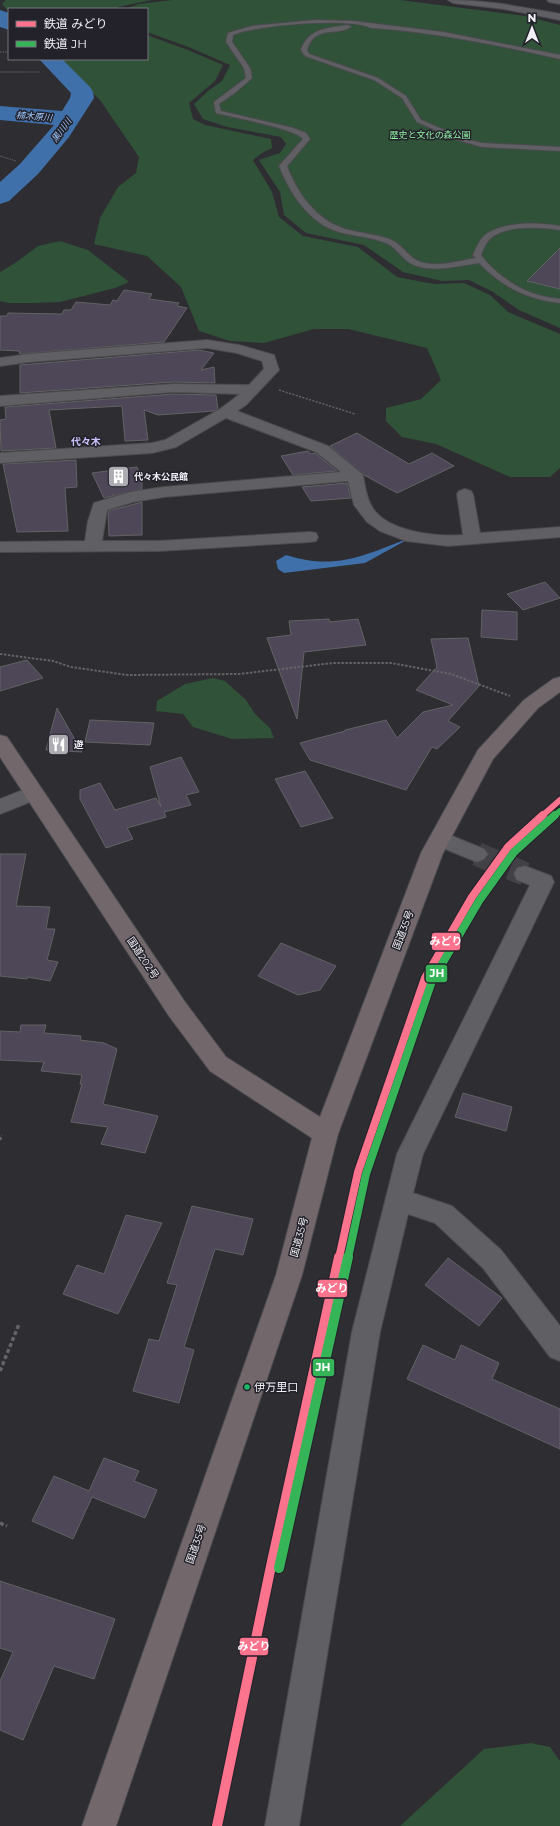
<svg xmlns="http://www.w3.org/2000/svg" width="560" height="1826" font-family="Montserrat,'Noto Sans JP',sans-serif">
  <rect width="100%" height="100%" fill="#2e2d32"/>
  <path fill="#305238" d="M 6,0 L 152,0 L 118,7 L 117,9 L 9,9 L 9,12 L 2,4 Z
    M 172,0 L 400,0 L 525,16 L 560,25 L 560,328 L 519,310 L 493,292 L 469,280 L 442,281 L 403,272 L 364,245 L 306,233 L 284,215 L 280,192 L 259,160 L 280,153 L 286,144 L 281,137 L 227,127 L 203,119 L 194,104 L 208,91 L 222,81 L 230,65 L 191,48 L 147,32 L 147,9 L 125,9 L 139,4 Z
    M 147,35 L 188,50 L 223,65 L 215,81 L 189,103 L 193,119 L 205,125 L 271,139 L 272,148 L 262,153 L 253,160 L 272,192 L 279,217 L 303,236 L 358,247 L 397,277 L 434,284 L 464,283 L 490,295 L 508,312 L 560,334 L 560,468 L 550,477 L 510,477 L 436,444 L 402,437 L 386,421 L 386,408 L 421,399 L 441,380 L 427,348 L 348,329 L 314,329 L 264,343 L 230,341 L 199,331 L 181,287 L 147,256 L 94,244 L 100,218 L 118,187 L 136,173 L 139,157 L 100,100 L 58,59 L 147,59 Z
    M 60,241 L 88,250 L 129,282 L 115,288 L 60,302 L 34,303 L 9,303 L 0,301 L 0,272 L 15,263 L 38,246 Z
    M 213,678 L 225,681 L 246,700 L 255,714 L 270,728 L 274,738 L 232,739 L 193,727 L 183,714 L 156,711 L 157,701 L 185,684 Z
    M 531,1743 L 550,1747 L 560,1761 L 560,1826 L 400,1826 L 484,1749 Z"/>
  <path fill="#3f70aa" d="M 412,537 L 365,563 L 284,573 L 278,569 L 276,561 L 286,555 C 336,571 365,555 412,537 Z"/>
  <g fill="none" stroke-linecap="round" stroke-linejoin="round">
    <path fill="#3f70aa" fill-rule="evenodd" d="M 0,10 L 9,13 L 9,30 L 0,27 Z
      M 39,59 L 62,59 L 90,87 L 93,92 L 94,98 L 69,137 L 38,174 L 9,201 L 0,204 L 0,182 L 20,164 L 54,125 L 0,120 L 0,106 L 62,111 L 70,98 L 71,93 Z"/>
  </g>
  <path fill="#4d4758" stroke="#626266" d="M 560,248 L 560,289 L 527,281 Z
    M 124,290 L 152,294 L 149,299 L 179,303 L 177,306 L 187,308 L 164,342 L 20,354 L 19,351 L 0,350 L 0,316 L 7,316 L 8,313 L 62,314 L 64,310 L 71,310 L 76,302 L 110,305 L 113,300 L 117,301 Z
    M 199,350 L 214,353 L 201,370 L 214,367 L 215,383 L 173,382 L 20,393 L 20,365 Z
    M 173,394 L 216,395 L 218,409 L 214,411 L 158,415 L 144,410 L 148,440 L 125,441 L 122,406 L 49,410 L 56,448 L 1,451 L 0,420 L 6,419 L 5,407 Z
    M 357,433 L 409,464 L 432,453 L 454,466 L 397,493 L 364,475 L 330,446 Z
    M 308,451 L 311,454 L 315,453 L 337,471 L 293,475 L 281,456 Z
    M 76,460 L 77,487 L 65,488 L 68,531 L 17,532 L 3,464 Z
    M 137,467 L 142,480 L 142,489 L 104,498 L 92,473 Z
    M 347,483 L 351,498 L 311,501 L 302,487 Z
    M 142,502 L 142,535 L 109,536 L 108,511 Z
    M 545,582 L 560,598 L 523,610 L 507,594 Z
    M 482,610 L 517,612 L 517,640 L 481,637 Z
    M 329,619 L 330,622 L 358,619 L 366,645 L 304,652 L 297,719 L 267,638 L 291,635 L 289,621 Z
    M 468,638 L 479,686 L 448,721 L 460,727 L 437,749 L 432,747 L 406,790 L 310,760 L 300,743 L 345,731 L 345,730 L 386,720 L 397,738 L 423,712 L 453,705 L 416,690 L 437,667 L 431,639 Z
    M 27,660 L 43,678 L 0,691 L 0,667 Z
    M 57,708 L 82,752 L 46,750 Z
    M 90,720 L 154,723 L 150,745 L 85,742 Z
    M 181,757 L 199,792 L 186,795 L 191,805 L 164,812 L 166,817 L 127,828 L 133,839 L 106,848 L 80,799 L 80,790 L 100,783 L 115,810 L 156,798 L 161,807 L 150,767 Z
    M 305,771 L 333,818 L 301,827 L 275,779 Z
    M 0,854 L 26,854 L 16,906 L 50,907 L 46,929 L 55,929 L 47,960 L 58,962 L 50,981 L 27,977 L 27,979 L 0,976 Z
    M 281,943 L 336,966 L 320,990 L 298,995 L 258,976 Z
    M 21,1025 L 46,1025 L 44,1033 L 81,1036 L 80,1040 L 104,1043 L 117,1049 L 103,1104 L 158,1116 L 145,1153 L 101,1144 L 108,1127 L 71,1122 L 82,1084 L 80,1084 L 82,1075 L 41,1071 L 44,1062 L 0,1060 L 0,1031 L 20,1032 Z
    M 463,1093 L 512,1107 L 506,1131 L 455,1117 Z
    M 192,1206 L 253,1219 L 243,1255 L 215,1249 L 184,1347 L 194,1350 L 179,1403 L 133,1391 L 149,1339 L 159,1341 L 177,1285 L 167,1283 Z
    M 126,1215 L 162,1223 L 118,1314 L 63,1294 L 77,1265 L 104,1274 Z
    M 448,1258 L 502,1298 L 479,1326 L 425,1285 Z
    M 423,1345 L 455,1360 L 461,1345 L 499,1363 L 492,1379 L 560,1409 L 560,1449 L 407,1379 Z
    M 104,1458 L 139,1471 L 134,1481 L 157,1490 L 145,1518 L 92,1497 L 73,1539 L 32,1521 L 54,1476 L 89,1491 Z
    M 0,1581 L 115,1619 L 94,1679 L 54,1666 L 23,1740 L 0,1730 L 0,1681 L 13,1652 L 0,1648 Z"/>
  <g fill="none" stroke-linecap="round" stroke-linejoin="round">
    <path stroke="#424146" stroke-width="24" stroke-dasharray="24 12" stroke-linecap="butt" d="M 477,854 L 525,874"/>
    <defs>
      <path id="service" d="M 315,20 L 353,21 L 443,32 L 560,55 L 560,59 C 497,45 435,32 371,28 C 349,17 256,25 233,35 L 232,42 L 250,68 L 252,78 L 236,92 L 219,104 L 221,111 L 293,128 L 306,133 L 310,139 L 287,166 C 297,193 316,220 345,229 C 359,233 375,234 389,239 C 400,243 404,251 413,258 C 429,270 458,261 476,258 L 473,255 C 476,248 479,241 484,236 C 501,221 539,222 560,226 L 560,230 C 541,227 502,224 488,241 C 485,245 483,250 481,255 C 493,272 517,289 538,295 C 545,297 553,298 560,299 L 560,303 C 526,299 503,287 479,263 C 458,266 429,274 410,263 C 401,257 396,247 386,243 C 371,237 354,236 339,232 C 309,223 290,193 279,166 L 303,139 C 298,129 231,117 216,113 L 214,102 L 246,78 L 244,68 L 226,42 L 228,33 L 252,26 Z
        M 341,26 L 348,25 L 351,27 C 336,37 315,24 307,50 L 309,54 L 378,78 L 406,96 L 421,120 L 465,139 L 482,143 L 560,147 L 560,151 L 482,147 L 461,141 L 417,122 L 402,98 L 374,80 L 305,56 L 301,50 C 307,31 324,28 341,26 Z"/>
      <path id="minor" d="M 547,0 L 560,0 L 560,4 L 549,2 Z
        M 207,340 L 239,345 L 274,355 L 279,370 L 246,405 L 237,411 L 328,446 L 361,473 L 363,476 C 365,485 366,495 370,503 C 382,532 437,537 463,535 L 457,494 L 459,491 L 465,489 L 471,491 L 473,494 L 480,533 L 560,527 L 560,537 L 448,546 L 406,541 L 380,531 L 367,522 L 354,505 L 348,481 L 164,497 L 133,502 L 107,510 L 102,541 L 159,541 L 310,532 L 316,533 L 318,537 L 316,541 L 310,542 L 159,551 L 0,552 L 0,542 L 85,541 L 88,521 L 94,503 L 130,492 L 164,487 L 341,472 L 316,452 L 226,418 L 176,447 L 152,453 L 0,463 L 0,453 L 152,443 L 165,440 L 220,409 L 240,394 L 173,392 L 0,406 L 0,396 L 173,384 L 249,385 L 264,369 L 262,361 L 237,353 L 207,348 L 29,362 L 0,366 L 0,358 L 29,354 Z
        M 33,786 L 40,788 L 43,793 L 40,798 L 0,814 L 0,799 Z
        M 440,831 L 484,849 L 488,854 L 484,859 L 477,862 L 433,844 L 429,839 L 433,834 Z
        M 525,866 L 551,876 L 554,882 L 423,1154 L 413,1193 L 452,1206 L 501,1250 L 560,1326 L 560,1361 L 550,1357 L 483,1268 L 435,1223 L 408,1214 L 380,1332 L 299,1826 L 265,1826 L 352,1332 L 397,1154 L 530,885 L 517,880 L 514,874 L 517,868 Z"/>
      <path id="tertiary" d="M 448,0 C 487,0 522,7 560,14 L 560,20 L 504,9 L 453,3 Z"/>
      <path id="trunk" d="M 560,677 L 560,692 L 538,708 L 493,759 L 443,853 L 338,1134 L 302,1275 L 116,1826 L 82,1826 L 276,1275 L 312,1138 L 210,1071 L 169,1016 L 0,757 L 0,735 L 7,737 L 185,1002 L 226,1057 L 320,1117 L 421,853 L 478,750 L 524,700 L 553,679 Z"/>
    </defs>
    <use href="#service" stroke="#4b4a4e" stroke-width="2"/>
    <use href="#minor" stroke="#4b4a4e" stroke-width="2"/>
    <use href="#tertiary" stroke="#4b4a4e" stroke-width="2"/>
    <use href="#trunk" stroke="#4b4a4e" stroke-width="2"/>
    <path stroke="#646366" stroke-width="1" stroke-dasharray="1.5 1" stroke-linecap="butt" d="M 0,52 L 9,52
      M 0,72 L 40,72
      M 0,156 L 16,161"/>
    <path stroke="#646366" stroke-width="1.5" stroke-dasharray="2 1.5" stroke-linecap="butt" d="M 279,390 L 355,414"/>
    <path stroke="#646366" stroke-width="2" stroke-dasharray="2.5 1.5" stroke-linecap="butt" d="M 0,654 L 53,661 L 71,667 L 127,675 L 239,674 L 333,663 L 391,663 L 451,674 L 510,696"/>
    <path stroke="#646366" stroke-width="2.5" stroke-dasharray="3 2" stroke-linecap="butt" d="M 0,1140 L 2,1135"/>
    <path stroke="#646366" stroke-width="3.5" stroke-dasharray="4 2.5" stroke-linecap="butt" d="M 0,1371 L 19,1324
      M 0,1523 L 7,1526"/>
    <use href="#service" fill="#605f63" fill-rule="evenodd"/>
    <use href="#minor" fill="#605f63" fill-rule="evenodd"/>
    <use href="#tertiary" fill="#605f63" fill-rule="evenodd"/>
    <use href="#trunk" fill="#72686c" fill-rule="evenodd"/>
    <defs>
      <path id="rail-1-far2" d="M 542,816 L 560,800"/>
      <path id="rail-1-far1" d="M 339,1258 L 358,1172 L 425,978 L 472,897 L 508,847 L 543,815"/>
      <path id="rail-1" d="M 217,1826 L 271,1566 L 339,1257"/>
      <path id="rail-2-far2" d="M 554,816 L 560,811"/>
      <path id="rail-2-far1" d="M 348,1258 L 366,1174 L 432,981 L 479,901 L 514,852 L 555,815"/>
      <path id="rail-2" d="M 279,1568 L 348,1257"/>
    </defs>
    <use href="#rail-1-far2" stroke="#23212a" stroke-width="8"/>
    <use href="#rail-1-far1" stroke="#23212a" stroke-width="10"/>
    <use href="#rail-1" stroke="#23212a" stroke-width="12"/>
    <use href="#rail-2-far2" stroke="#23212a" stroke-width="8"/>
    <use href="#rail-2-far1" stroke="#23212a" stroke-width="10"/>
    <use href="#rail-2" stroke="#23212a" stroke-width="12"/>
    <use href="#rail-1-far2" stroke="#fc738d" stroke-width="6"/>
    <use href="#rail-1-far1" stroke="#fc738d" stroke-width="8"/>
    <use href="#rail-1" stroke="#fc738d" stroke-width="10"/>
    <use href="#rail-2-far2" stroke="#36b558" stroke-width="6"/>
    <use href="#rail-2-far1" stroke="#36b558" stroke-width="8"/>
    <use href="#rail-2" stroke="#36b558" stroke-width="10"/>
  </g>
  <defs>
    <symbol id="building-square" viewBox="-11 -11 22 22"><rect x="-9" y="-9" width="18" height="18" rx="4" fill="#aeacb3" stroke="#23212a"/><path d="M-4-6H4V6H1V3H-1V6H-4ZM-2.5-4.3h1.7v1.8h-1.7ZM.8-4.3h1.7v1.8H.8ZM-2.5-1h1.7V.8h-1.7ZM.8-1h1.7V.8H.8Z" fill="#fff"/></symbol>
    <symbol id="restaurant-square" viewBox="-11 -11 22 22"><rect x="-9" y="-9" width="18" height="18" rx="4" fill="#aeacb3" stroke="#23212a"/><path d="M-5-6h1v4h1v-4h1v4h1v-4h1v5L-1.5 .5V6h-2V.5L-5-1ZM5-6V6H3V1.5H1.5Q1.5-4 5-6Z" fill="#fff"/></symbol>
  </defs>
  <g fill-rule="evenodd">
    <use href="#building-square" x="106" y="464" width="25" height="25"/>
    <use href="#restaurant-square" x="46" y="732" width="25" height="25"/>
  </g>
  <circle fill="#1ab867" stroke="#23212a" stroke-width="1.5" cx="247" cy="1387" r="3.5"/>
  <g text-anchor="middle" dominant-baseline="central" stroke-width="3" stroke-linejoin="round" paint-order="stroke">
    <g font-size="9" font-style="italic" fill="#9bc6fa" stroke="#23212a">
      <text transform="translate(34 116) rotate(5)">楠木原川</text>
      <text transform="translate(61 130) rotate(-54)">黒川川</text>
    </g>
    <g font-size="9" fill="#90f4a5" stroke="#23212a">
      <text x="430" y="134">歴史と文化の森公園</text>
    </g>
    <g font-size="9" font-weight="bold" fill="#f3f1f8" stroke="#23212a" text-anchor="start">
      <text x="134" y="476">代々木公民館</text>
    </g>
    <g font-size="10" font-weight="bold" fill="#c9c4fe" stroke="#23212a">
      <text x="86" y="441">代々木</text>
    </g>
    <g font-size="10" font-weight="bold" fill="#f3f1f8" stroke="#23212a" text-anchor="start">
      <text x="74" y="744">遊</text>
    </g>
    <g font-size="10" fill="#f3f1f8" stroke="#23212a">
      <text transform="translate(403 930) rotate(-69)">国道35号</text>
      <text transform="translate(143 958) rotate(56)">国道202号</text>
      <text transform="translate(299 1237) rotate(-75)">国道35号</text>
      <text transform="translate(196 1544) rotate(-71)">国道35号</text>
    </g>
    <g font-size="11" fill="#f3f1f8" stroke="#23212a" text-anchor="start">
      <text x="254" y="1387">伊万里口</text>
    </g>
  </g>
  <g stroke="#23212a" stroke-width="1.5">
    <rect x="431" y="932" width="30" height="19" rx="4" fill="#fc738d"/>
    <rect x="425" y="964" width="23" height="19" rx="4" fill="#36b558"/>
    <rect x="317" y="1279" width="31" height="19" rx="4" fill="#fc738d"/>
    <rect x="312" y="1358" width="23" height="19" rx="4" fill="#36b558"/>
    <rect x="239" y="1637" width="30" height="19" rx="4" fill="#fc738d"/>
  </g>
  <g font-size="11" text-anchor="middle" font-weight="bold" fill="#fff">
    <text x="446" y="945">みどり</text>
    <text x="437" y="977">JH</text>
    <text x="332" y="1292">みどり</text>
    <text x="323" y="1371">JH</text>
    <text x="254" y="1650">みどり</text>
  </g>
  <rect x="8" y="8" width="140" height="52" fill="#23212a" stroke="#76747c"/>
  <rect x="16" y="21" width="20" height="6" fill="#fc738d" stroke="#76747c"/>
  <text x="44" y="28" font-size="12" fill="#f3f1f8">鉄道 みどり</text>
  <rect x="16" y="41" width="20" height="6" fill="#36b558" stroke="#76747c"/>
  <text x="44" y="48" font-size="12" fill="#f3f1f8">鉄道 JH</text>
  <g transform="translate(532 28)" stroke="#23212a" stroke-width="3" paint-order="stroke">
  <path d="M0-3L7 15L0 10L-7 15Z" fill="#f3f1f8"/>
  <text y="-6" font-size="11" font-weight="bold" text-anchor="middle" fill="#f3f1f8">N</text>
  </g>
</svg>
